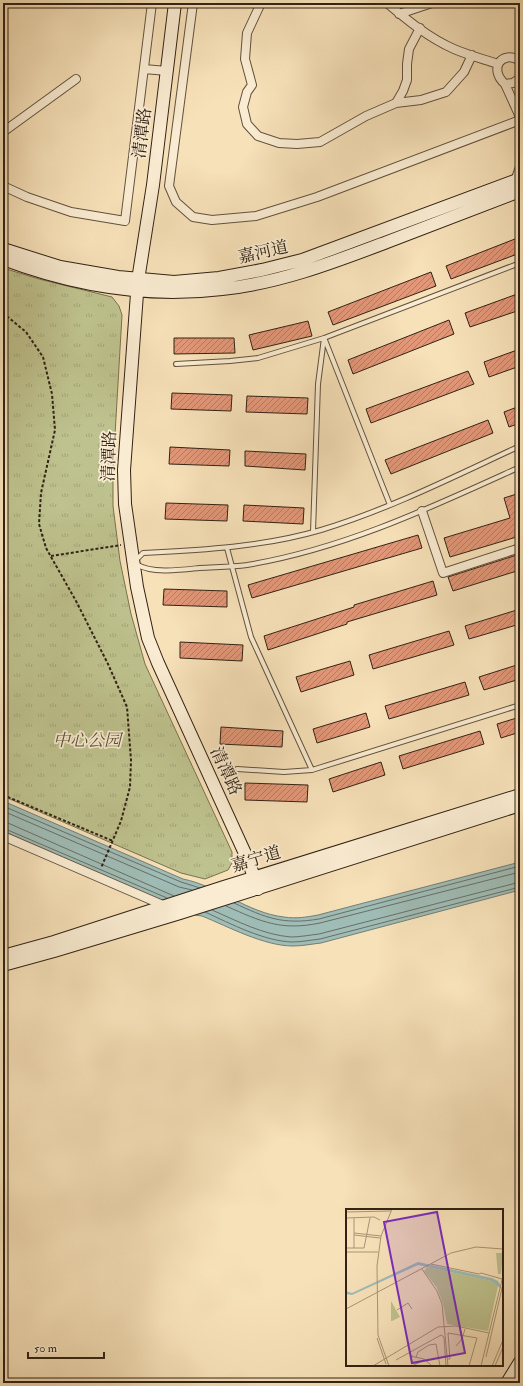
<svg xmlns="http://www.w3.org/2000/svg" width="523" height="1386" font-family="'IM FELL Double Pica','Noto Serif SC',serif">
  <defs>
    <pattern id="park-tufts" width="24" height="20" patternUnits="userSpaceOnUse"><rect width="24" height="20" fill="#bec28e"/><path d="M3 7l-1-3M5 7V3M7 7l1-3M15 17l-1-3M17 17v-4M19 17l1-3" fill="none" stroke="#a4a67a"/></pattern>
    <pattern id="building-hatch" width="6" height="6" patternUnits="userSpaceOnUse"><rect width="6" height="6" fill="#e29779"/><path d="M-1 1l2-2M0 6l6-6M5 7l2-2" fill="none" stroke="#b87b62"/></pattern>
  </defs>
  <rect width="100%" height="100%" fill="#f7e1b9"/>
  <filter id="stains"><feTurbulence type="fractalNoise" baseFrequency=".005" numOctaves="4"/><feColorMatrix values="0 0 0 0 .2 0 0 0 0 .09 0 0 0 0 .02 0 0 0 .5 -.17"/></filter>
  <radialGradient id="worn" r=".72"><stop offset=".6" stop-color="#630" stop-opacity="0"/><stop offset="1" stop-color="#630" stop-opacity=".3"/></radialGradient>
  <path fill="url(#park-tufts)" stroke="#787251" d="M 3,268 L 39,279 L 112,297 L 119,306 L 122,315 L 113,469 L 113,506 L 120,561 L 131,614 L 145,664 L 232,852 L 232,863 L 228,870 L 205,879 L 181,873 L 3,796 Z"/>
  <path fill="#9fbcb6" stroke="#737e75" d="M 3,801 L 183,879 C 218,886 248,913 284,917 C 296,919 307,917 318,915 L 520,862 L 520,890 L 321,943 C 312,944 302,946 293,946 C 264,946 229,927 202,916 L 195,915 L 3,831 Z"/>
  <g fill="none" stroke-linecap="round" stroke-linejoin="round">
    <path stroke="#686f65" stroke-width="1" d="M 3,806 L 181,882 L 200,888
      M 3,811 L 179,887 L 192,890
      M 3,823 L 8,823 L 174,896
      M 3,828 L 167,898
      M 234,903 C 266,918 283,925 319,919 L 520,866
      M 226,906 C 262,922 281,931 320,923 L 520,872
      M 212,910 C 237,921 264,935 291,937 C 300,937 310,935 319,934 L 520,882
      M 205,912 C 231,924 264,941 292,942 C 301,942 311,940 320,939 L 520,887"/>
  </g>
  <path fill="url(#building-hatch)" stroke="#312214" d="M 520,237 L 520,253 L 451,279 L 446,266 Z
    M 431,272 L 436,286 L 333,325 L 328,312 Z
    M 520,293 L 520,310 L 470,327 L 465,313 Z
    M 449,320 L 454,334 L 353,374 L 348,360 Z
    M 308,321 L 312,336 L 253,350 L 249,335 Z
    M 174,338 L 234,338 L 235,353 L 174,354 Z
    M 520,349 L 520,366 L 489,377 L 484,362 Z
    M 468,371 L 474,384 L 371,423 L 366,409 Z
    M 172,393 L 232,395 L 231,411 L 171,409 Z
    M 247,396 L 308,398 L 307,414 L 246,412 Z
    M 520,406 L 520,423 L 509,427 L 504,412 Z
    M 488,420 L 493,433 L 391,474 L 385,460 Z
    M 170,447 L 230,450 L 229,466 L 169,464 Z
    M 245,451 L 306,454 L 305,470 L 245,466 Z
    M 520,493 L 520,536 L 450,557 L 444,538 L 510,518 L 504,498 Z
    M 166,503 L 228,505 L 227,521 L 165,519 Z
    M 244,505 L 304,508 L 303,524 L 243,521 Z
    M 418,535 L 422,548 L 252,598 L 248,585 Z
    M 520,554 L 520,570 L 453,591 L 448,577 Z
    M 433,581 L 437,595 L 347,622 L 347,624 L 268,650 L 264,636 L 354,607 L 354,605 Z
    M 164,589 L 227,591 L 227,607 L 163,605 Z
    M 520,609 L 520,624 L 469,639 L 465,626 Z
    M 449,631 L 454,645 L 373,669 L 369,655 Z
    M 180,642 L 243,645 L 242,661 L 180,658 Z
    M 350,661 L 354,675 L 301,692 L 296,677 Z
    M 520,664 L 520,679 L 484,690 L 479,677 Z
    M 465,682 L 469,695 L 389,719 L 385,706 Z
    M 366,713 L 370,727 L 317,743 L 313,729 Z
    M 520,717 L 520,732 L 501,738 L 497,724 Z
    M 221,727 L 283,731 L 282,747 L 220,744 Z
    M 480,731 L 484,744 L 403,769 L 399,756 Z
    M 381,762 L 385,775 L 333,792 L 329,779 Z
    M 245,783 L 308,785 L 307,802 L 245,800 Z"/>
  <g fill="none" stroke-linecap="round" stroke-linejoin="round">
    <defs>
      <path id="lane" d="M 325,340 L 390,505
        M 176,364 L 230,361 L 258,358 L 324,338 L 520,263
        M 313,532 L 318,384 L 324,338
        M 227,548 L 251,637 L 312,770
        M 136,560 L 143,553 C 203,550 263,547 321,530 C 390,509 455,476 520,446
        M 136,564 C 152,574 181,570 199,568 C 215,567 231,567 247,565 C 344,549 432,507 520,467
        M 237,769 L 284,772 L 312,770 L 520,705"/>
      <path id="street" d="M 193,3 L 169,186 L 176,202 L 193,217 L 212,220 L 256,216 L 317,197 L 520,120
        M 261,3 L 247,33 L 245,59 L 252,85 L 247,92 L 243,107 L 247,124 L 258,136 L 279,143 L 297,144 L 320,142 L 366,116 L 396,103 L 421,100 L 446,92 L 464,72 L 472,55
        M 387,3 C 407,20 429,38 454,49 C 468,55 483,59 498,64
        M 399,14 L 432,3
        M 520,61 C 502,49 488,69 505,84 L 513,83 L 520,78
        M 144,69 L 167,71
        M 505,84 L 520,117
        M 396,103 L 403,91 L 407,80 L 407,64 L 409,49 L 420,28
        M 3,132 L 76,79
        M 515,181 L 520,167
        M 3,186 L 27,197 L 71,212 L 125,221 L 152,3
        M 422,511 L 443,573 L 520,548
        M 3,836 L 165,906"/>
      <path id="secondary" d="M 175,3 L 153,185 L 138,280 L 124,470 L 125,504 L 137,587 L 148,638 L 158,663 L 248,860 L 258,889
        M 3,249 L 60,267 L 118,277 L 174,282 L 219,278 L 262,270 L 302,260 L 520,179
        M 3,259 C 72,285 148,298 222,289 C 280,283 334,262 387,242 C 432,225 476,208 520,191
        M 3,956 L 54,942 L 224,887 L 520,795
        M 3,965 L 54,951 L 180,913 L 520,805
        M 507,1383 L 520,1362"/>
    </defs>
    <use href="#lane" stroke="#62523d" stroke-width="6"/>
    <use href="#street" stroke="#62523d" stroke-width="10"/>
    <use href="#secondary" stroke="#312214" stroke-width="14"/>
    <path stroke="#312214" stroke-width="2" stroke-dasharray="3 2" stroke-linecap="butt" d="M 3,313 L 26,332 L 43,357 L 52,394 L 55,430 L 41,493 L 39,524 L 46,548 L 76,601 L 108,664 L 127,707 L 131,760 L 130,787 L 121,821 L 101,868
      M 51,556 L 121,545
      M 3,795 L 113,841"/>
    <use href="#lane" stroke="#faecd2" stroke-width="4"/>
    <use href="#street" stroke="#faecd2" stroke-width="8"/>
    <use href="#secondary" stroke="#faecd2" stroke-width="12"/>
  </g>
  <g text-anchor="middle" dominant-baseline="central" stroke-width="3.5" stroke-linejoin="round" paint-order="stroke">
    <g font-size="17" fill="#312214" stroke="#faecd2">
      <text transform="translate(142 133) rotate(-83)">清潭路</text>
      <text transform="translate(263 252) rotate(-13)">嘉河道</text>
      <text transform="translate(109 456) rotate(-88)">清潭路</text>
      <text transform="translate(226 771) rotate(65)">清潭路</text>
      <text transform="translate(256 859) rotate(-17)">嘉宁道</text>
    </g>
    <g font-size="17" font-style="italic" fill="#5b5239" stroke="#faecd2">
      <text x="87" y="740">中心公园</text>
    </g>
  </g>
  <g transform="translate(346 1209)">
    <rect width="157" height="157" fill="#f7e1b9"/>
    <path d="M 150,44 L 157,44 L 155,65 L 152,65 Z" fill="#bec28e"/>
    <path d="M 81,58 L 145,72 L 152,77 L 142,122 L 101,115 L 97,95 L 91,79 L 78,62 Z" fill="#bec28e"/>
    <path d="M 45,92 L 54,108 L 46,112 L 45,112 Z" fill="#bec28e"/>
    <path d="M 72,53 L 146,69 L 152,72 L 157,81 L 145,72 L 72,56 L 6,86 L 0,85 L 0,82 L 6,84 Z" fill="#9fbcb6"/>
    <path fill="none" stroke="#a89577" stroke-width="1" d="M 0,3 L 45,2M 0,9 L 28,8 L 34,11M 8,24 L 35,27M 8,26 L 34,29M 0,39 L 18,39 L 24,9M 8,39 L 8,9M 0,43 L 32,43M 85,55 L 133,65 L 135,64 L 156,70M 76,60 L 91,82 L 96,95 L 102,157M 0,100 L 105,44 L 130,38 L 157,40M 51,101 L 62,94 L 66,100M 31,129 L 40,155M 110,137 L 116,130 L 119,120M 67,147 L 64,147 L 78,150 L 86,157M 70,148 L 72,143 L 83,136 L 90,135 L 94,157M 140,148 L 157,75M 101,150 L 104,150 L 102,124 L 131,129 L 123,157M 50,151 L 95,126 L 98,128 L 100,157M 27,157 L 92,118 L 110,117 L 143,124M 43,157 L 32,126 L 31,57 L 35,27 L 46,0M 66,157 L 78,151M 135,157 L 157,67M 146,157 L 157,131M 149,157 L 157,138"/>
    <path fill="#7b2cbf" fill-opacity="0.15" stroke="#7b2cbf" stroke-width="2" d="M 91,3 L 119,144 L 66,154 L 38,13 Z"/>
    <rect width="157" height="157" fill="none" stroke="#312214" stroke-width="2"/>
  </g>
  <rect width="523" height="1386" fill="none" stroke="#f7e1b9" stroke-width="16"/>
  <rect x="4" y="4" width="515" height="1378" fill="none" stroke="#312214" stroke-width="2"/>
  <rect x="8" y="8" width="507" height="1370" fill="none" stroke="#312214"/>
  <path d="M28 1352v6h76v-6" fill="none" stroke="#312214" stroke-width="2"/>
  <text x="34" y="1352" font-size="12" fill="#312214" stroke="#faecd2" stroke-width="3" paint-order="stroke">50 m</text>
  <rect width="100%" height="100%" filter="url(#stains)"/>
  <rect width="100%" height="100%" fill="url(#worn)"/>
</svg>
